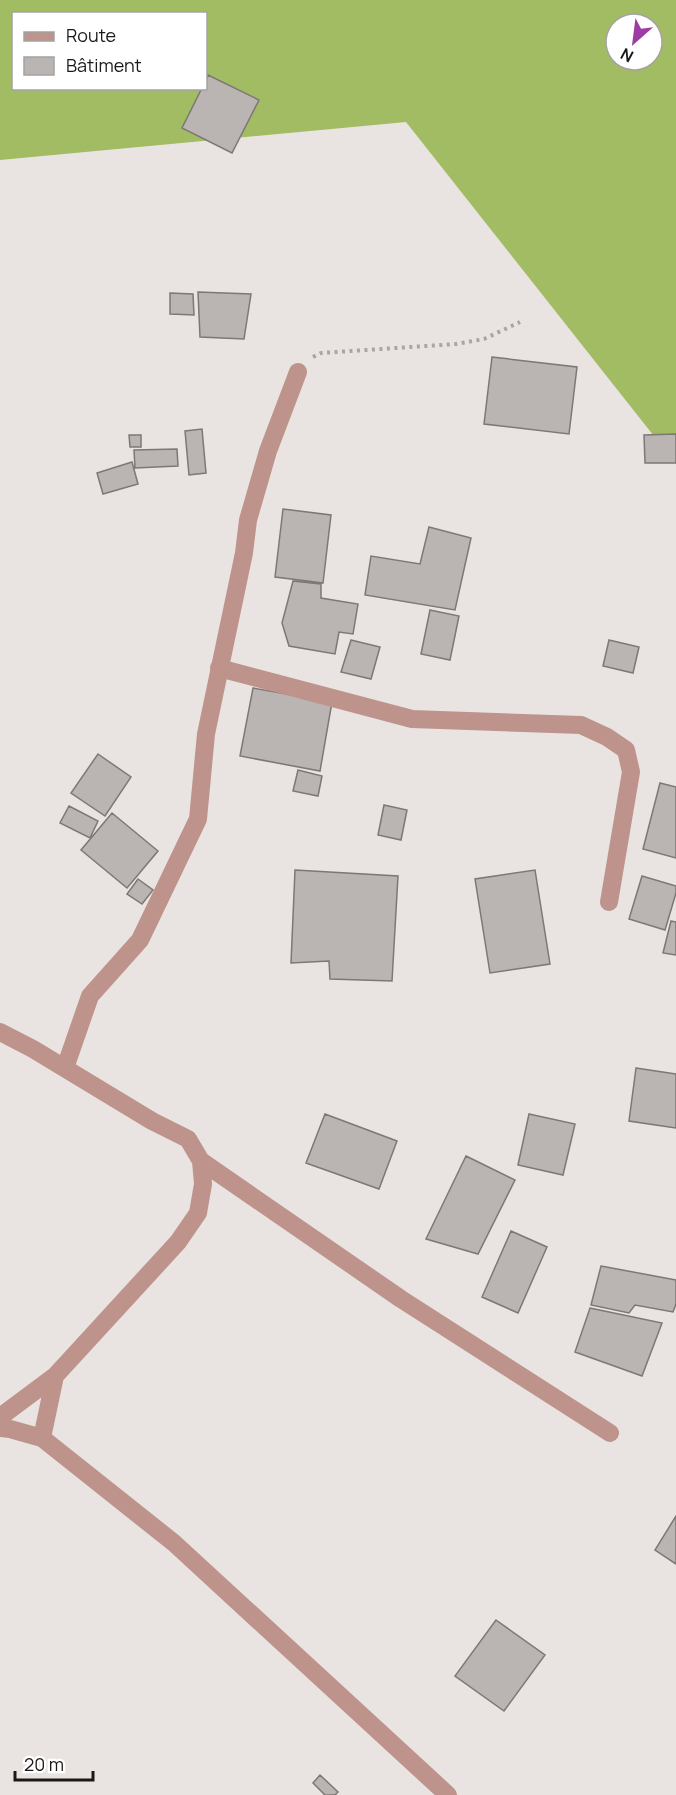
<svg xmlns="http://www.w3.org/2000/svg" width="676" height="1795" font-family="Manrope,sans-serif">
  <rect width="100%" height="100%" fill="#e9e4e1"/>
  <path fill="#a1bc62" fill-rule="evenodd" d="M 0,0 L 676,0 L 676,464 L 406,122 L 0,160 ZM 14,14 L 206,14 L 206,88 L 14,88 ZM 616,24 L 652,24 L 652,60 L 616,60 Z"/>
  <path fill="#bab4b2" stroke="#7d7875" stroke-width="1.5" d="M 208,75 L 259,100 L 232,153 L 182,128 L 202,88 L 206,88 L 206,81 Z
    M 198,292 L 251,294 L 244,339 L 200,337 Z
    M 170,293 L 193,294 L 194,315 L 170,314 Z
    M 492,357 L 577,367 L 569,434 L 484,424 Z
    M 202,429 L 206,473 L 189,475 L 185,431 Z
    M 676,434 L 676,463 L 645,463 L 644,435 Z
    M 129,435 L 141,435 L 141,447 L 130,447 Z
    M 177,449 L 178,466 L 135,468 L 134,450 Z
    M 132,462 L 138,484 L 103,494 L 97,473 Z
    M 283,509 L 331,515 L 323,583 L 275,577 Z
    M 429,527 L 471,538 L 455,610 L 365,595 L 371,556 L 420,564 Z
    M 293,581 L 321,584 L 321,598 L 358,604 L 353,634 L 339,632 L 335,654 L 289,646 L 282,623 Z
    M 430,610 L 459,616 L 450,660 L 421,654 Z
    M 351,640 L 380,647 L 371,679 L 341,672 Z
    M 609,640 L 639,647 L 633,673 L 603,666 Z
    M 253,688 L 332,702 L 320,771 L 240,756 Z
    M 98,754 L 131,777 L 105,816 L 71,793 Z
    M 298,770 L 322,776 L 318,796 L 293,791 Z
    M 660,783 L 676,787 L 676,858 L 643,849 Z
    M 384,805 L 407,810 L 401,840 L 378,835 Z
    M 69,806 L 98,821 L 90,838 L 60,823 Z
    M 112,813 L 158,851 L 127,888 L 81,850 Z
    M 295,870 L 398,876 L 392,981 L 330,979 L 329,961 L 291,963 Z
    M 535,870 L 550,964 L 490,973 L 475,879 Z
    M 642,876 L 676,886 L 676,893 L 665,930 L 629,919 Z
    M 138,879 L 153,890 L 142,904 L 127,894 Z
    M 671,921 L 676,922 L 676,955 L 663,953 Z
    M 636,1068 L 676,1074 L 676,1128 L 629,1121 Z
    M 325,1114 L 397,1141 L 379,1189 L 306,1163 Z
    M 529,1114 L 575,1124 L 563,1175 L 518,1165 Z
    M 466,1156 L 515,1180 L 478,1254 L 426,1239 Z
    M 511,1231 L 547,1247 L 518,1313 L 482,1297 Z
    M 601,1266 L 676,1280 L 676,1304 L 673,1312 L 635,1305 L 629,1313 L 591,1305 Z
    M 590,1308 L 662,1323 L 642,1376 L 575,1352 Z
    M 676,1516 L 676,1564 L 655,1550 Z
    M 496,1620 L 545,1655 L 504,1711 L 455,1676 Z
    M 320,1775 L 338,1792 L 335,1795 L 325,1795 L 313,1783 Z"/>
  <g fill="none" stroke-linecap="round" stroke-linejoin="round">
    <path stroke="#a9a5a2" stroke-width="4" stroke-dasharray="3 4.5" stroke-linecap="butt" d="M 313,357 L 321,353 L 456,344 L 484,339 L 520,322"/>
    <path stroke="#be938b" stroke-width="18" d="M 219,668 L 412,719 L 581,725 L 607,737 L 626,750 L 631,772 L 609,902
      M 0,1032 L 33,1049 L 152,1121 L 188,1139 L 201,1161 L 203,1184 L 198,1213 L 178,1242 L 55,1376 L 0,1417
      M 65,1068 L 90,996 L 140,940 L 198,819 L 206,734 L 244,553 L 248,520 L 268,451 L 298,372
      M 201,1161 L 401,1299 L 610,1433
      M 0,1428 L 10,1429 L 42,1438 L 174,1543 L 448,1795
      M 42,1438 L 55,1376"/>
  </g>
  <rect x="12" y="12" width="195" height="78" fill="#ffffff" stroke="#a4a3a3" stroke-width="1.5"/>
  <rect x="24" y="32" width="30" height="9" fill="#be938b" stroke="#a4a3a3" stroke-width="1.5"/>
  <text x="66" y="42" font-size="18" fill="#1b1918">Route</text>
  <rect x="24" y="57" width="30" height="18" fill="#bab4b2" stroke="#a4a3a3" stroke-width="1.5"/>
  <text x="66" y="72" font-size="18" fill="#1b1918">Bâtiment</text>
  <g transform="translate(634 42) rotate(208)"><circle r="28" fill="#ffffff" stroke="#a4a3a3" stroke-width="1.5"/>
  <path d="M0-4.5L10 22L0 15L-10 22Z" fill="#9d3da4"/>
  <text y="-9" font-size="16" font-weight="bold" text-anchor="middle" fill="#1b1918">N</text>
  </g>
  <path d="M15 1771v9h78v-9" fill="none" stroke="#1b1918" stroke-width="3"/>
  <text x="24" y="1771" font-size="18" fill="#1b1918" stroke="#ffffff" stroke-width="4.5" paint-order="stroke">20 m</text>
</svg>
